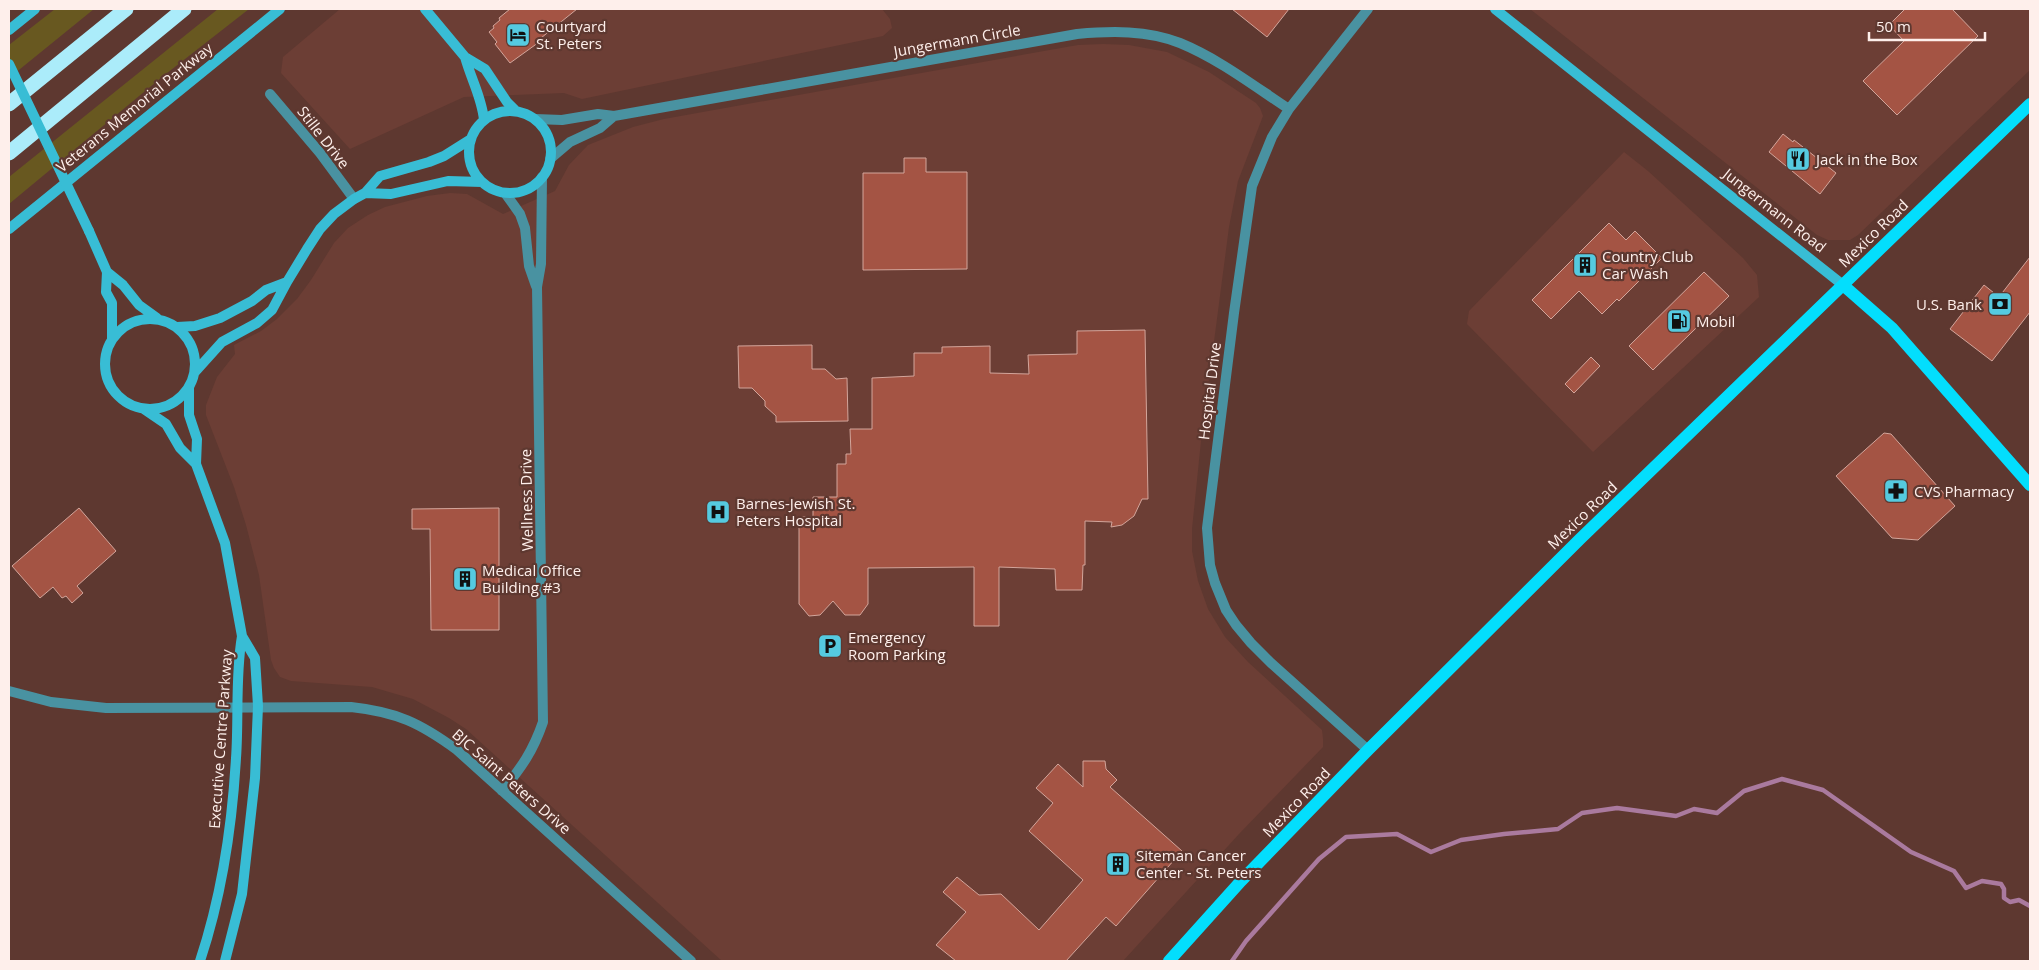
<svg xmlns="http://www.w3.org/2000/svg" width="2039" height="970" font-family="'Open Sans',sans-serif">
  <rect width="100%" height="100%" fill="#5e3830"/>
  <path fill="#6c3e35" d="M 340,9 L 882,9 L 890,19 L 892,28 L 883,36 L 582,99 L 564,93 L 464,97 L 350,149 L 281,73 L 283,57 Z
    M 1530,9 L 2030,9 L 2030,70 L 1858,235 L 1850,240 L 1828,240 L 1817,235 Z
    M 1103,44 L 1129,45 L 1167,52 L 1209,72 L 1256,103 L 1260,108 L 1263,116 L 1238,181 L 1229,227 L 1201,441 L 1192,529 L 1192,551 L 1198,581 L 1208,609 L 1225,637 L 1248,662 L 1322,730 L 1323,739 L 1323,747 L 1239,834 L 1123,961 L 722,961 L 466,729 L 449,718 L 413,699 L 372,687 L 291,681 L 280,677 L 274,668 L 271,660 L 259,575 L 246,525 L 234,487 L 206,415 L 206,405 L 217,377 L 235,354 L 234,345 L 261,331 L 277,319 L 297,299 L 311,280 L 334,243 L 348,228 L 368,215 L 385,207 L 427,196 L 450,193 L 467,194 L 503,214 L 555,191 L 569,165 L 588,145 L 633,127 L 664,119 L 1044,51 L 1078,45 Z
    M 1624,152 L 1648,171 L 1743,258 L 1757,275 L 1759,297 L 1593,452 L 1467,324 L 1469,311 Z"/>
  <path fill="#685820" d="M 55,9 L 94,9 L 9,78 L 9,45 Z
    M 218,9 L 249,9 L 162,77 L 9,204 L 9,177 Z"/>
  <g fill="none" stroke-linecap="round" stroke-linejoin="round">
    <path stroke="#aa7a9e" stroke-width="4.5" d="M 1232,961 L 1246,941 L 1319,859 L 1346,837 L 1397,834 L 1431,852 L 1461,840 L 1504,834 L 1558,829 L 1582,813 L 1617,808 L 1676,816 L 1694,809 L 1717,813 L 1744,791 L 1782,779 L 1823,790 L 1911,852 L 1954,871 L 1966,888 L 1982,881 L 2001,884 L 2004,889 L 2004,898 L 2010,902 L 2019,900 L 2030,906"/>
  </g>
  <path fill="#a45444" stroke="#d3a59b" d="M 510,9 L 577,9 L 541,38 L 542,40 L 510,63 L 495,44 L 497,42 L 489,32 L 494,28 L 493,26 L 500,20 L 499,18 Z
    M 1232,9 L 1289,9 L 1267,37 Z
    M 1905,9 L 1952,9 L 1978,36 L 1897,115 L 1863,81 L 1904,41 L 1889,25 Z
    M 1783,134 L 1793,142 L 1794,140 L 1836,173 L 1820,194 L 1769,152 Z
    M 904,158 L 926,158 L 926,172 L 967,172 L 967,269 L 863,270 L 863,173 L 904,173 Z
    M 1609,223 L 1626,240 L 1635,231 L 1662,258 L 1619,301 L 1617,299 L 1602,314 L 1579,291 L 1551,319 L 1532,300 Z
    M 2030,257 L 2030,312 L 1992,361 L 1950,329 L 1984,285 L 1999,297 Z
    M 1704,272 L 1729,296 L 1653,370 L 1629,346 Z
    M 1145,330 L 1148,499 L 1142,499 L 1134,516 L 1122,525 L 1111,527 L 1112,522 L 1085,521 L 1085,565 L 1083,565 L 1082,590 L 1056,590 L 1055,569 L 999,567 L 999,626 L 974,626 L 974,567 L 868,568 L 868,604 L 860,615 L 845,615 L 833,601 L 820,615 L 809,616 L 799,604 L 799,517 L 813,517 L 813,497 L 837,497 L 837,464 L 846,464 L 846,454 L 851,454 L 850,429 L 872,429 L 872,378 L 914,376 L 914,353 L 942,353 L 942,347 L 990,346 L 990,373 L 1029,374 L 1028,355 L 1077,354 L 1077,331 Z
    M 812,345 L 812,369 L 825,369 L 836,379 L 847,378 L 848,421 L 776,422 L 776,416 L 765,406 L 765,401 L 752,388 L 739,388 L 738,346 Z
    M 1591,357 L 1600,366 L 1574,393 L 1565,384 Z
    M 1884,433 L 1891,434 L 1955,506 L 1918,540 L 1892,538 L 1836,476 Z
    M 79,508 L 116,551 L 77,586 L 83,593 L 72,603 L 66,596 L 62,598 L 53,587 L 40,598 L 12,566 Z
    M 499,508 L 499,630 L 431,630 L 430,529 L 412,529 L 412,509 Z
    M 1083,761 L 1105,761 L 1106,769 L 1117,780 L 1110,787 L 1182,851 L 1116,926 L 1106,917 L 1066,961 L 956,961 L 936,945 L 966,912 L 943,892 L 957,877 L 979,895 L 1001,894 L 1039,930 L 1083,880 L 1029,831 L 1053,803 L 1036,788 L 1058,764 L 1083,787 Z"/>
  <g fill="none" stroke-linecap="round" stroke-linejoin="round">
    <path stroke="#4992a1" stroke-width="10" d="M 1368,9 L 1289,109 L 1272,137 L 1252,186 L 1234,313 L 1207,528 L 1210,565 L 1215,583 L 1226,610 L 1236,625 L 1251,643 L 1271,663 L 1368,750
      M 270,94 L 320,153 L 354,199
      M 535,119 L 562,120 L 598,114 L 614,116 L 1077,34 C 1111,31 1147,30 1180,43 C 1219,59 1254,86 1289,109
      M 550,159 L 570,142 L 600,128 L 614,116
      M 505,193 L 520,214 L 525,228 L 529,266 L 536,286
      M 9,691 L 51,702 L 106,708 L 351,707 C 397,712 420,723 457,750 L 691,961
      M 502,791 C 522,767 533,751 543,722 L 537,287 L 541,264 L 542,177"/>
    <path stroke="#38bdd5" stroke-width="10" d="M 425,9 L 465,57 L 485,69 L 507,102 L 516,111
      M 1495,9 L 1843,285
      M 9,30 L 35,9
      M 465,57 C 471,79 482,98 484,120
      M469 152a41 41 0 1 1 82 0a41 41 0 1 1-82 0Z
      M 365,193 L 391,194 L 448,181 L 482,182
      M 9,229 L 280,9
      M 89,231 L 107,272 L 123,285 L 139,305 L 157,318
      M 107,272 L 106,292 L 112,303 L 112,339
      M105 364a45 45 0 1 1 90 0a45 45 0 1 1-90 0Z
      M 177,327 L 195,326 L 220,318 L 252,301 L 266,290 L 287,282
      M 195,372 L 222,342 L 257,323 L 272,310 L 287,282 L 307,249 L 320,229 L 334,214 L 354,199 L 365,193 L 380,176 L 429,162 L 444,156 L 471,139
      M 189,387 L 189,415 L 197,439 L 196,464
      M 144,409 L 166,424 L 180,448 L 196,464 L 225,543 L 242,636 L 255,658 L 258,706 L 255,778 L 242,894 L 225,961
      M 200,961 C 222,895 232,828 236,758 C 239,717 235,677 242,636"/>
    <path stroke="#03defd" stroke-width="12" d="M 1843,285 L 1892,328 L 2030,485
      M 1169,961 L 1241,881 L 1368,750 L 1580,539 L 2030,104"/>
    <path stroke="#abecfa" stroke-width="15" d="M 9,104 L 126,9
      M 9,153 L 184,9"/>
    <path stroke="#38bdd5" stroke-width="10" d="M 9,64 L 89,231"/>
  </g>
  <defs>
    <symbol id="hotel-square" viewBox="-11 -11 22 22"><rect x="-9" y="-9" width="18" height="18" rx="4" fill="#55cae0" stroke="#5e3830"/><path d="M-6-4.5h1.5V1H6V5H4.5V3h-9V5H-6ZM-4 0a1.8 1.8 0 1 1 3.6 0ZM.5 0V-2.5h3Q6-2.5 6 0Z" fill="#111"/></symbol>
    <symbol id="restaurant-square" viewBox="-11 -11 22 22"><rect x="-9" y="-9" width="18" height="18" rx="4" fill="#55cae0" stroke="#5e3830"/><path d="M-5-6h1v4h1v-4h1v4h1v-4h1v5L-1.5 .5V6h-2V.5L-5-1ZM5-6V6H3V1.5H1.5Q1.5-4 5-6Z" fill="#111"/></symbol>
    <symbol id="building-square" viewBox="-11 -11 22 22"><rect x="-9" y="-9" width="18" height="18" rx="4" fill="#55cae0" stroke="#5e3830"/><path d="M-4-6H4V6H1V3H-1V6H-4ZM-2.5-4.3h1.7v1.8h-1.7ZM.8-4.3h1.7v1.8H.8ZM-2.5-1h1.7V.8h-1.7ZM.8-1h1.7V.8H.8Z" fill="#111"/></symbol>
    <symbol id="bank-square" viewBox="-11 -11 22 22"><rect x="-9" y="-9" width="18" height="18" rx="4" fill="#55cae0" stroke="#5e3830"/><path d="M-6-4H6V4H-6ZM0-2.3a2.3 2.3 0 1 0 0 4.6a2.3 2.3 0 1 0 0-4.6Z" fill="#111"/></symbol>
    <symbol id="fuel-square" viewBox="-11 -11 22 22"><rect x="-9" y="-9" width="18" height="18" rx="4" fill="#55cae0" stroke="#5e3830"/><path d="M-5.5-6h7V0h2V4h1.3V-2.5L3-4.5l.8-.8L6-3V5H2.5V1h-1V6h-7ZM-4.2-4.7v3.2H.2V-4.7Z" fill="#111"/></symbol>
    <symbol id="pharmacy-square" viewBox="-11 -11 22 22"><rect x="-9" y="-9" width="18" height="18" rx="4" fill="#55cae0" stroke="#5e3830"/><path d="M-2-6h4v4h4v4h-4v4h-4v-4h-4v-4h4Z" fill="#111"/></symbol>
    <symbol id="hospital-square" viewBox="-11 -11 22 22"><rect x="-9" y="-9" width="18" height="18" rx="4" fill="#55cae0" stroke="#5e3830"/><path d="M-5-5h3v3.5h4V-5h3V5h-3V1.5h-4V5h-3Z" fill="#111"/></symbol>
    <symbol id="parking-square" viewBox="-11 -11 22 22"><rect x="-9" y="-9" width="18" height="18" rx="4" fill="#55cae0" stroke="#5e3830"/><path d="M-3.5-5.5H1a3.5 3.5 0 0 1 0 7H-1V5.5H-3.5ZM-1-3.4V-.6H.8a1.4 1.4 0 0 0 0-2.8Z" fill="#111"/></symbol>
  </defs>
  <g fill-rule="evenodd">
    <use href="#hotel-square" x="504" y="21" width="28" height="28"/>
    <use href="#restaurant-square" x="1784" y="145" width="28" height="28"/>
    <use href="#building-square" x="1571" y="251" width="28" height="28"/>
    <use href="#bank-square" x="1986" y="290" width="28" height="28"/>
    <use href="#fuel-square" x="1665" y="307" width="28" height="28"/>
    <use href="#pharmacy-square" x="1882" y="477" width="28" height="28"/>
    <use href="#hospital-square" x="704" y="498" width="28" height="28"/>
    <use href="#building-square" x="451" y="565" width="28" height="28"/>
    <use href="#parking-square" x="816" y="632" width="28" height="28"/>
    <use href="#building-square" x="1104" y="850" width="28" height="28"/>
  </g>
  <g text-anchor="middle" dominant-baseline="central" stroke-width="4.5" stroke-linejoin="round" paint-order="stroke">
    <g font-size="15" fill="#feefeb" stroke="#5e3830" text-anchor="start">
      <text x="536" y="26">Courtyard<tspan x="536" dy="17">St. Peters</tspan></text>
      <text x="1816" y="159">Jack in the Box</text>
      <text x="1602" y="256">Country Club<tspan x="1602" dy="17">Car Wash</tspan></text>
      <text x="1982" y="304" text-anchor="end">U.S. Bank</text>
      <text x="1696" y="321">Mobil</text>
      <text x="1914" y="491">CVS Pharmacy</text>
      <text x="736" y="503">Barnes-Jewish St.<tspan x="736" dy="17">Peters Hospital</tspan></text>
      <text x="482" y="570">Medical Office<tspan x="482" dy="17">Building #3</tspan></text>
      <text x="848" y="637">Emergency<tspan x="848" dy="17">Room Parking</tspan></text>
      <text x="1136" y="855">Siteman Cancer<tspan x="1136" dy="17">Center - St. Peters</tspan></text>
    </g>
    <g font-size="15" fill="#feefeb" stroke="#5e3830">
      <text transform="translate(957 40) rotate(-10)">Jungermann Circle</text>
      <text transform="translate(134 107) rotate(-39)">Veterans Memorial Parkway</text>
      <text transform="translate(324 137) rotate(52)">Stille Drive</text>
      <text transform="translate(1775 210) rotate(38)">Jungermann Road</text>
      <text transform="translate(1873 233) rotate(-44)">Mexico Road</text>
      <text transform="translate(1209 391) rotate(-83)">Hospital Drive</text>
      <text transform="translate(526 500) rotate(-91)">Wellness Drive</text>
      <text transform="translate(1582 515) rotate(-44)">Mexico Road</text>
      <text transform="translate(220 739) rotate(-86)">Executive Centre Parkway</text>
      <text transform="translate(512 781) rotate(41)">BJC Saint Peters Drive</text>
      <text transform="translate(1296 802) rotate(-46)">Mexico Road</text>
    </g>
  </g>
  <rect width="2039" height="970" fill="none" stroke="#feefeb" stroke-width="20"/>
  <path d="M1869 32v8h116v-8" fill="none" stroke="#feefeb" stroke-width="2.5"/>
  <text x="1876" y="32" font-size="15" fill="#feefeb" stroke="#5e3830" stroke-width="4" paint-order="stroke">50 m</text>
</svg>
